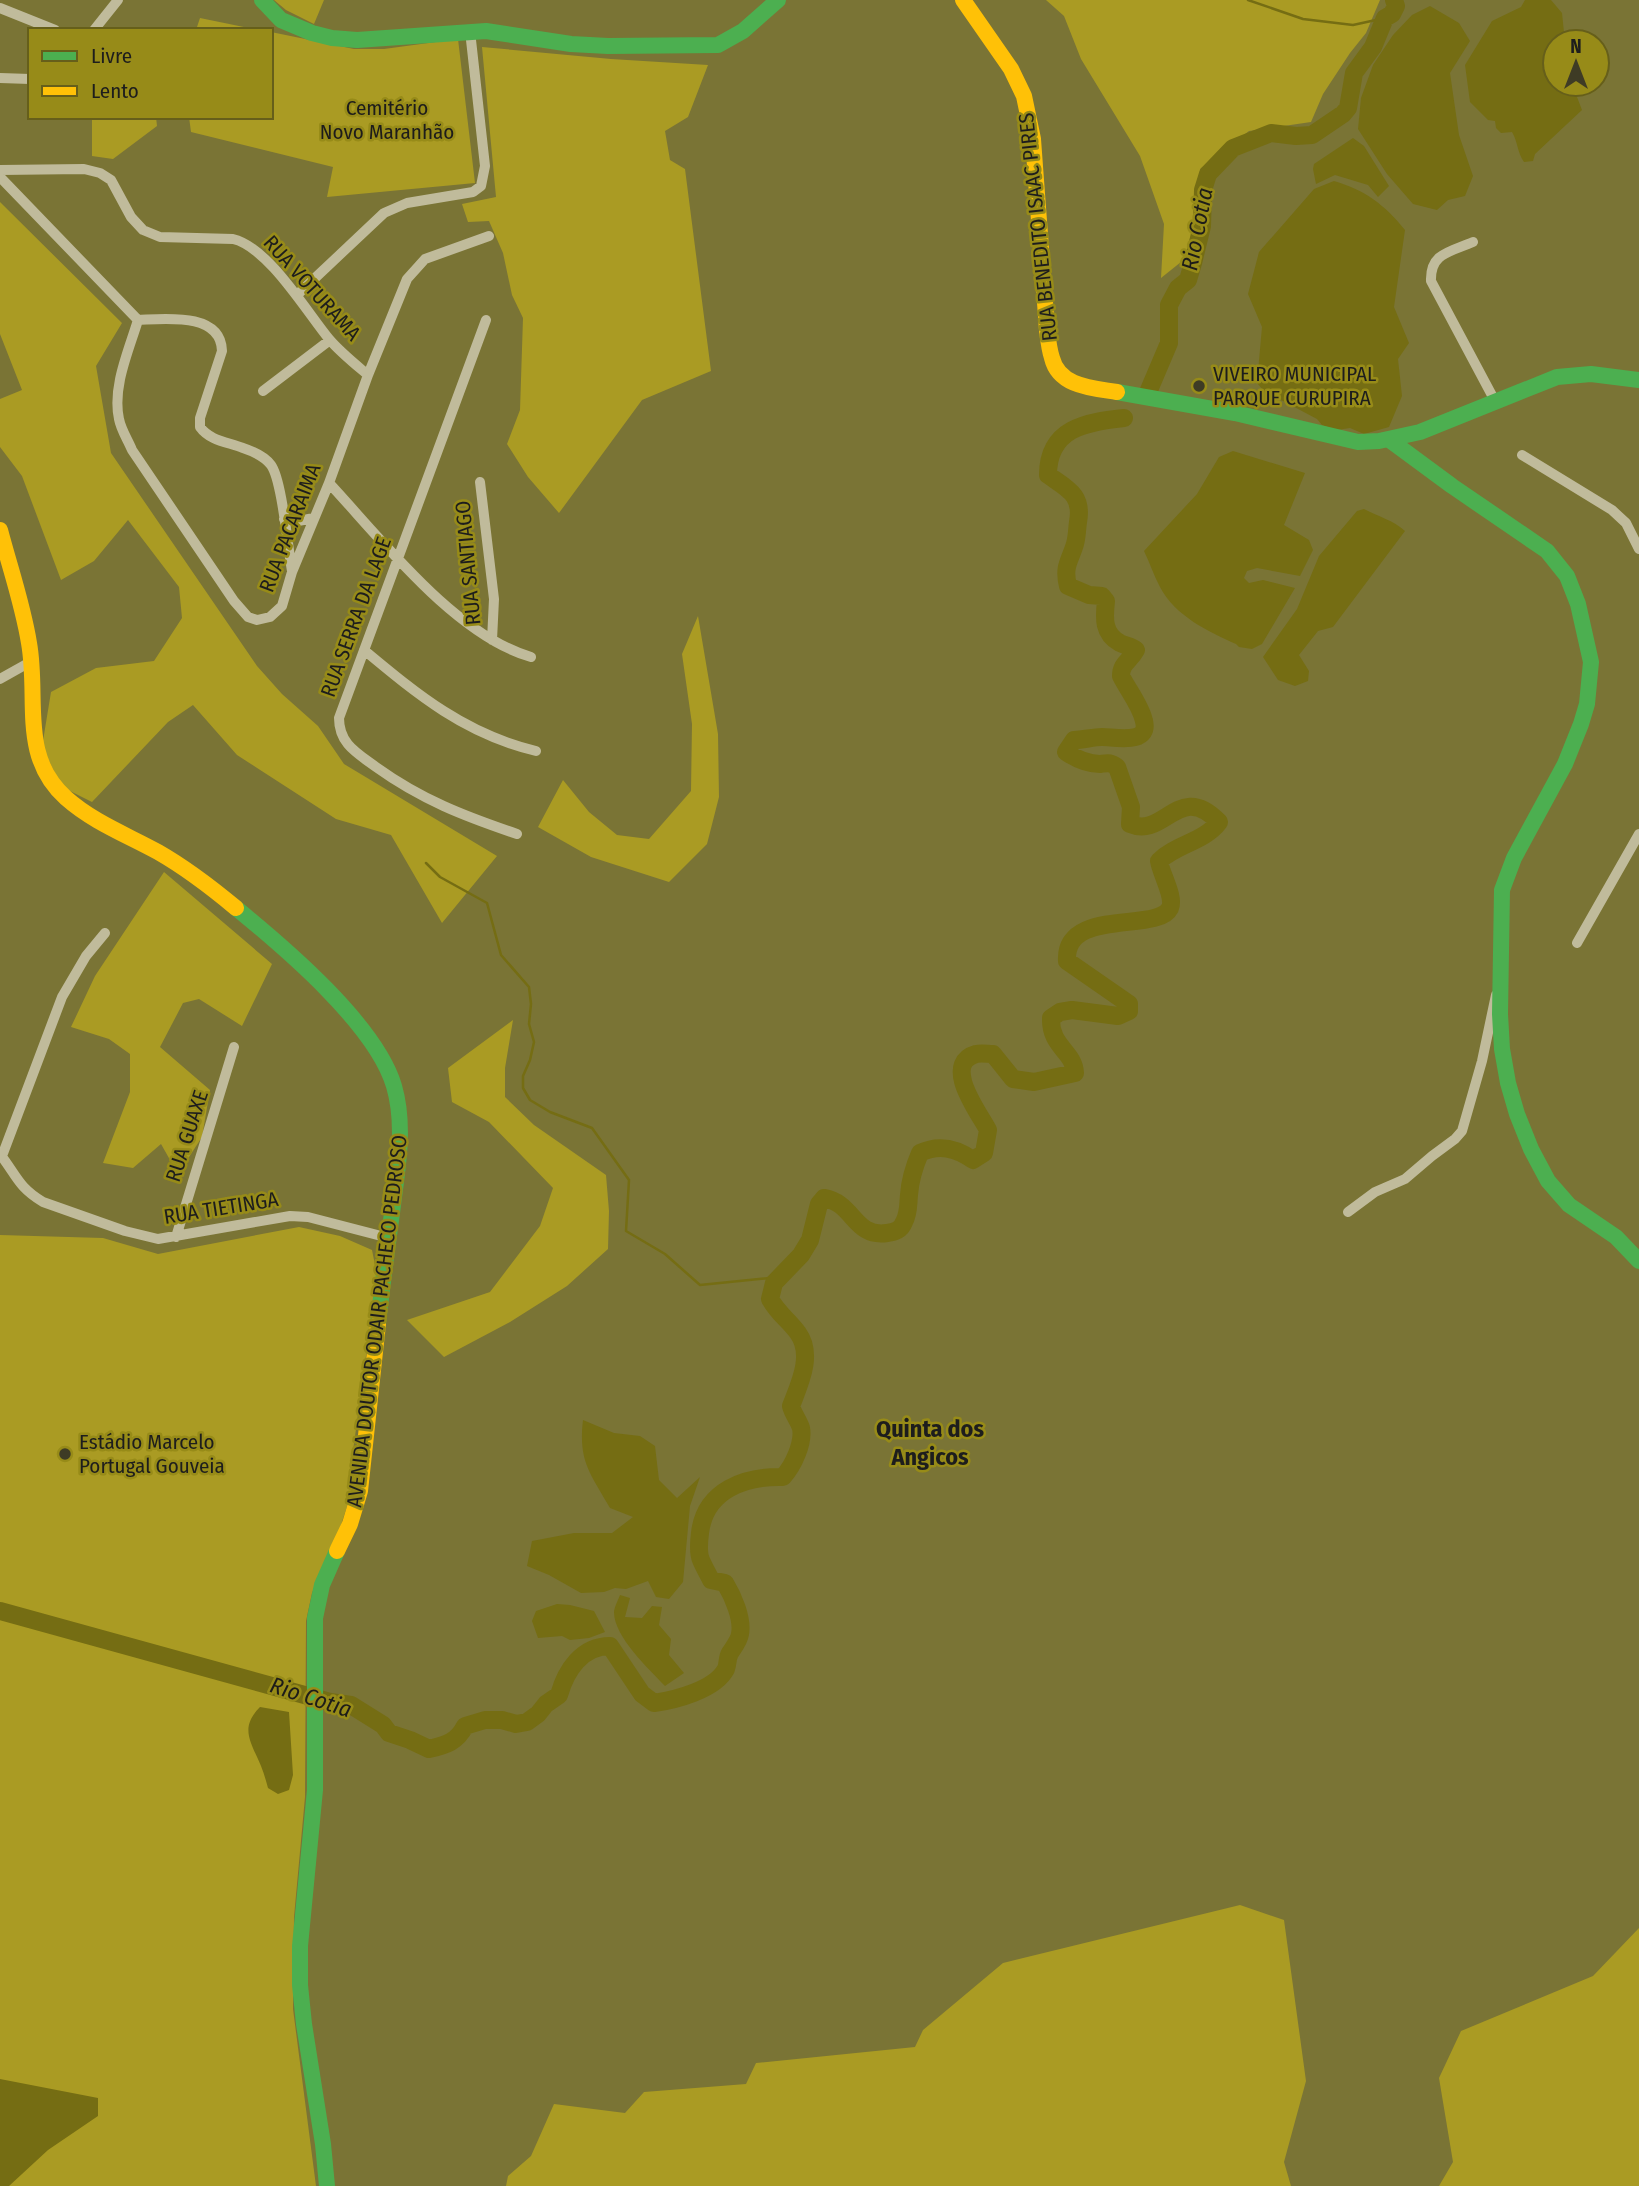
<svg xmlns="http://www.w3.org/2000/svg" width="1639" height="2186" font-family="'Fira Sans Condensed',sans-serif">
  <rect width="100%" height="100%" fill="#7a7435"/>
  <path fill="#aa9b23" d="M 274,0 L 324,0 L 314,24 L 286,10 Z
    M 1046,0 L 1380,0 L 1366,33 L 1350,53 L 1323,94 L 1311,122 L 1249,131 L 1200,169 L 1196,250 L 1161,278 L 1164,224 L 1140,156 L 1081,59 L 1064,16 Z
    M 200,18 L 259,30 L 196,30 Z
    M 271,32 L 354,49 L 384,49 L 458,39 L 475,183 L 327,197 L 333,167 L 191,132 L 189,117 L 271,117 Z
    M 482,47 L 611,59 L 708,65 L 688,117 L 665,131 L 670,160 L 685,169 L 711,371 L 642,400 L 559,513 L 528,477 L 507,444 L 520,410 L 523,318 L 512,295 L 503,253 L 489,221 L 468,222 L 462,204 L 496,197 Z
    M 92,117 L 156,117 L 157,126 L 113,159 L 92,156 Z
    M 0,202 L 122,323 L 96,366 L 111,453 L 257,666 L 282,694 L 318,726 L 344,764 L 497,856 L 442,923 L 391,835 L 336,819 L 237,755 L 193,705 L 168,722 L 92,802 L 62,787 L 42,747 L 51,692 L 96,668 L 154,661 L 182,618 L 179,587 L 128,520 L 94,561 L 61,580 L 22,476 L 0,447 L 0,399 L 22,390 L 0,334 Z
    M 698,616 L 718,734 L 719,797 L 707,844 L 669,882 L 591,857 L 538,827 L 563,780 L 589,812 L 617,835 L 649,839 L 691,791 L 692,724 L 682,654 Z
    M 164,872 L 272,964 L 242,1026 L 199,999 L 183,1003 L 160,1047 L 210,1090 L 202,1137 L 178,1174 L 161,1144 L 133,1168 L 103,1163 L 130,1092 L 130,1054 L 109,1039 L 71,1027 L 95,976 Z
    M 513,1020 L 505,1068 L 505,1097 L 534,1125 L 606,1175 L 609,1211 L 608,1249 L 567,1286 L 510,1322 L 444,1357 L 407,1320 L 490,1292 L 540,1226 L 553,1188 L 489,1122 L 452,1102 L 448,1068 Z
    M 299,1227 L 340,1236 L 372,1250 L 377,1275 L 353,1451 L 351,1494 L 340,1528 L 312,1593 L 306,1621 L 305,1797 L 294,1917 L 293,2009 L 316,2186 L 0,2186 L 0,1235 L 103,1238 L 158,1254 Z
    M 1240,1905 L 1284,1920 L 1306,2081 L 1284,2162 L 1291,2186 L 506,2186 L 508,2176 L 531,2156 L 554,2104 L 625,2113 L 644,2092 L 746,2084 L 756,2063 L 915,2047 L 923,2030 L 1003,1963 Z
    M 1639,1928 L 1639,2186 L 1439,2186 L 1453,2162 L 1439,2078 L 1461,2031 L 1593,1976 Z"/>
  <path fill="#756d13" d="M 1525,0 L 1551,0 L 1562,13 L 1565,42 L 1555,42 L 1555,84 L 1572,84 L 1582,110 L 1535,154 L 1533,161 L 1524,162 C 1517,152 1518,142 1512,132 L 1501,133 L 1496,128 L 1495,121 L 1488,120 L 1470,102 L 1465,65 L 1492,21 L 1521,7 Z
    M 1430,6 L 1459,23 L 1470,41 L 1450,73 L 1459,135 L 1473,176 L 1465,196 L 1448,200 L 1437,210 L 1413,204 L 1387,174 L 1358,129 L 1361,98 L 1373,65 L 1393,35 L 1412,15 Z
    M 1353,138 L 1364,146 L 1389,186 L 1378,197 L 1368,185 L 1335,175 L 1316,184 L 1313,169 L 1314,164 Z
    M 1334,181 C 1365,190 1385,205 1405,230 L 1394,307 L 1409,343 L 1398,359 L 1402,396 L 1389,427 L 1364,434 L 1350,428 L 1337,430 L 1322,425 L 1317,419 L 1283,401 L 1268,396 L 1257,383 L 1262,327 L 1248,294 L 1259,252 L 1314,189 Z
    M 1233,451 L 1305,473 L 1284,525 L 1309,540 L 1313,550 L 1300,576 L 1257,568 L 1247,571 L 1244,578 L 1249,583 L 1263,580 L 1295,588 L 1262,644 L 1252,649 L 1239,647 L 1236,644 C 1209,632 1175,616 1160,587 C 1154,576 1150,563 1144,551 L 1197,494 L 1219,457 Z
    M 1364,509 C 1379,517 1393,520 1405,531 L 1333,627 L 1318,631 L 1299,655 L 1309,671 L 1308,681 L 1295,686 L 1278,680 L 1263,657 L 1297,609 L 1319,556 L 1357,511 Z
    M 583,1420 L 614,1433 L 640,1436 L 655,1446 L 659,1480 L 677,1498 L 700,1477 L 690,1506 L 683,1582 L 669,1599 L 656,1597 L 648,1581 L 626,1589 L 615,1588 L 604,1592 L 581,1593 L 549,1575 L 527,1566 L 532,1541 L 574,1533 L 612,1533 L 633,1517 L 610,1508 C 591,1474 578,1462 583,1420 Z
    M 620,1595 L 630,1598 L 625,1617 L 642,1618 L 652,1606 L 662,1607 L 659,1625 L 671,1639 L 669,1655 L 684,1673 L 665,1686 C 649,1669 613,1636 614,1611 C 615,1606 618,1600 620,1595 Z
    M 557,1604 L 570,1605 L 594,1611 L 605,1632 L 589,1638 L 570,1640 L 562,1636 L 538,1638 L 532,1621 L 536,1611 Z
    M 260,1707 L 289,1712 L 293,1775 L 289,1790 L 278,1794 L 268,1788 C 266,1781 264,1773 261,1766 C 251,1742 239,1728 260,1707 Z
    M 0,2079 L 98,2098 L 98,2116 L 48,2150 L 9,2186 L 0,2186 Z"/>
  <g fill="none" stroke-linecap="round" stroke-linejoin="round">
    <path stroke="#756d13" stroke-width="2.5" d="M 1248,0 L 1303,19 L 1353,25 L 1385,18
      M 426,863 L 440,877 L 487,903 L 501,955 L 529,987 L 531,1004 L 529,1024 L 534,1042 L 530,1060 L 523,1076 L 523,1088 L 530,1100 L 550,1112 L 592,1128 L 629,1180 L 626,1231 L 665,1254 L 700,1285 L 780,1277"/>
    <path stroke="#756d13" stroke-width="18" d="M 1149,390 L 1169,343 L 1169,305 L 1178,288 L 1188,280 L 1193,263 L 1202,226 L 1203,190 L 1208,174 L 1233,148 L 1271,133 L 1296,136 L 1312,135 L 1343,114 L 1348,108 L 1354,73 L 1373,47 L 1385,18 L 1392,14 L 1396,6 L 1394,0
      M 0,1611 L 330,1702 L 351,1705 L 383,1725 L 389,1733 L 410,1740 L 429,1749 C 446,1745 457,1742 465,1726 L 485,1720 L 502,1720 L 516,1724 L 527,1722 L 538,1714 L 546,1704 L 559,1695 C 566,1670 582,1646 610,1646 L 642,1694 L 654,1703 C 675,1700 715,1690 726,1669 C 728,1664 727,1658 730,1653 C 733,1648 739,1641 740,1634 C 743,1619 733,1596 725,1583 L 711,1580 C 708,1574 704,1567 701,1560 C 698,1553 699,1541 700,1533 C 705,1490 745,1476 783,1477 C 793,1466 804,1443 801,1428 C 799,1421 793,1414 791,1406 C 799,1385 814,1355 798,1333 C 789,1320 779,1315 770,1299 L 774,1283 L 801,1255 L 810,1240 L 819,1204 L 824,1198 C 854,1203 854,1238 887,1233 C 895,1232 901,1230 904,1222 C 909,1213 908,1204 909,1195 C 910,1180 914,1167 920,1153 C 939,1144 956,1148 973,1160 L 984,1153 L 988,1130 C 980,1114 941,1064 976,1054 C 981,1053 988,1054 993,1054 L 1013,1079 L 1034,1082 L 1075,1073 C 1074,1051 1050,1047 1051,1018 L 1060,1012 L 1072,1010 L 1118,1016 L 1129,1011 L 1129,1004 L 1067,961 C 1064,907 1158,933 1170,908 C 1175,897 1161,874 1159,861 C 1176,844 1204,842 1219,822 C 1179,780 1165,839 1130,824 L 1131,807 L 1117,767 C 1110,762 1108,763 1100,764 C 1088,764 1075,758 1066,752 L 1074,740 C 1083,740 1093,737 1102,737 C 1115,737 1150,745 1144,721 C 1141,706 1128,690 1121,676 C 1121,663 1130,661 1136,650 C 1131,646 1126,646 1120,643 C 1103,634 1104,618 1106,601 L 1102,596 L 1089,595 L 1068,586 C 1063,566 1070,561 1075,544 C 1077,537 1077,529 1078,522 C 1083,495 1068,489 1048,475 C 1048,428 1086,422 1124,418"/>
    <path stroke="#c0bb9b" stroke-width="10" d="M 0,8 L 55,30
      M 94,30 L 118,0
      M 0,78 L 30,79
      M 0,170 L 84,169 L 100,173 L 111,180 L 131,217 L 143,230 L 160,237 L 233,239 C 268,247 306,311 329,339 C 340,352 355,364 368,375
      M 0,177 L 138,320
      M 1473,242 C 1450,252 1430,253 1431,281 L 1495,401
      M 297,295 L 384,213 L 407,203 L 473,192 L 481,186 L 485,166 L 470,31
      M 138,320 C 129,350 112,387 119,419 C 121,430 128,440 132,450 L 234,601 L 248,617 L 257,620 L 270,617 L 282,606 L 292,572 L 329,483 L 368,375 L 407,279 L 425,259 L 489,236
      M 138,320 C 165,319 221,312 222,351 L 200,418 L 200,427 C 210,441 228,442 243,448 C 252,451 265,457 271,465 C 282,480 288,549 292,571
      M 486,320 L 339,718 C 339,744 357,753 376,767 C 422,800 464,816 517,834
      M 263,391 L 330,340
      M 1522,455 L 1612,510 L 1626,523 L 1639,549
      M 480,482 L 494,599 L 492,640
      M 329,483 C 382,540 455,635 531,657
      M 284,519 L 298,521 L 314,518
      M 364,650 C 418,695 465,734 536,751
      M 0,679 L 32,661
      M 1577,943 L 1639,834
      M 0,1154 C 17,1176 18,1187 43,1202 L 125,1231 L 158,1239 L 290,1216 L 308,1217 L 389,1238
      M 2,1156 L 62,997 L 86,956 L 105,933
      M 1348,1212 L 1375,1192 L 1405,1179 L 1432,1156 L 1455,1139 L 1462,1131 L 1482,1061 L 1496,995
      M 176,1237 L 234,1047"/>
    <path stroke="#4caf50" stroke-width="16" d="M 262,0 L 281,20 L 312,33 L 332,38 L 357,40 L 486,31 L 571,44 L 608,46 L 718,45 L 743,31 L 778,0
      M 1117,392 L 1235,413 L 1358,442 L 1379,441 L 1420,432 L 1557,377 L 1591,374 L 1639,380
      M 1391,441 L 1452,486 L 1547,551 L 1567,576 L 1578,604 L 1591,662 L 1587,704 L 1581,724 L 1565,764 L 1514,858 L 1502,890 L 1500,1014 L 1502,1049 L 1508,1083 L 1517,1114 L 1531,1149 L 1548,1181 L 1569,1205 L 1616,1237 L 1639,1261
      M 236,908 C 285,948 376,1025 394,1086 C 406,1127 397,1171 392,1213 C 387,1250 382,1287 378,1324
      M 327,2186 L 323,2144 L 304,2024 L 300,1985 L 300,1946 L 315,1790 L 315,1618 L 322,1585 L 337,1551"/>
    <path stroke="#ffc107" stroke-width="16" d="M 963,0 L 1011,69 L 1024,96 L 1033,139 L 1047,330 C 1048,339 1049,349 1052,358 C 1059,387 1093,388 1117,392
      M 0,530 C 10,568 23,605 29,643 C 39,699 19,756 66,798 C 93,822 127,835 158,852 C 186,868 212,888 236,908
      M 337,1551 L 350,1524 L 360,1491 L 378,1324"/>
  </g>
  <g fill="#3e3b25" stroke="#978b18" stroke-width="2.5">
    <circle cx="1199" cy="386" r="7"/>
    <circle cx="65" cy="1454" r="7"/>
  </g>
  <g text-anchor="middle" dominant-baseline="central" stroke-width="5" stroke-linejoin="round" paint-order="stroke">
    <g font-size="21" fill="#1d1c1b" stroke="#978b18">
      <text x="387" y="108">Cemitério<tspan x="387" dy="24">Novo Maranhão</tspan></text>
    </g>
    <g font-size="21" fill="#1d1d1d" stroke="#978b18">
      <text transform="translate(1038 227) rotate(-96)">RUA BENEDITO ISAAC PIRES</text>
      <text transform="translate(312 288) rotate(48)">RUA VOTURAMA</text>
      <text transform="translate(290 528) rotate(-69)">RUA PACARAIMA</text>
      <text transform="translate(468 563) rotate(-95)">RUA SANTIAGO</text>
      <text transform="translate(356 617) rotate(-70)">RUA SERRA DA LAGE</text>
      <text transform="translate(187 1136) rotate(-72)">RUA GUAXE</text>
      <text transform="translate(221 1208) rotate(-9)">RUA TIETINGA</text>
      <text transform="translate(377 1321) rotate(-83)">AVENIDA DOUTOR ODAIR PACHECO PEDROSO</text>
    </g>
    <g font-size="21" fill="#1d1d1d" stroke="#978b18" text-anchor="start">
      <text x="1213" y="374">VIVEIRO MUNICIPAL<tspan x="1213" dy="24">PARQUE CURUPIRA</tspan></text>
      <text x="79" y="1442">Estádio Marcelo<tspan x="79" dy="24">Portugal Gouveia</tspan></text>
    </g>
    <g font-size="23" font-style="italic" fill="#1d1c19" stroke="#978b18">
      <text transform="translate(1197 229) rotate(-79)">Rio Cotia</text>
      <text transform="translate(311 1697) rotate(18)">Rio Cotia</text>
    </g>
    <g font-size="24" font-weight="bold" fill="#1d1d1d" stroke="#978b18">
      <text x="930" y="1429">Quinta dos<tspan x="930" dy="28">Angicos</tspan></text>
    </g>
  </g>
  <rect x="28" y="28" width="245" height="91" fill="#978b18" stroke="#665f1a" stroke-width="2"/>
  <rect x="42" y="51" width="35" height="10" fill="#4caf50" stroke="#665f1a" stroke-width="2"/>
  <text x="91" y="63" font-size="21" fill="#1d1d1d">Livre</text>
  <rect x="42" y="86" width="35" height="10" fill="#ffc107" stroke="#665f1a" stroke-width="2"/>
  <text x="91" y="98" font-size="21" fill="#1d1d1d">Lento</text>
  <g transform="translate(1576 63)"><circle r="33" fill="#978b18" stroke="#665f1a" stroke-width="2"/>
  <path d="M0-5L12 26L0 18L-12 26Z" fill="#3e3b25"/>
  <text y="-10" font-size="19" font-weight="bold" text-anchor="middle" fill="#1d1d1d">N</text>
  </g>
</svg>
